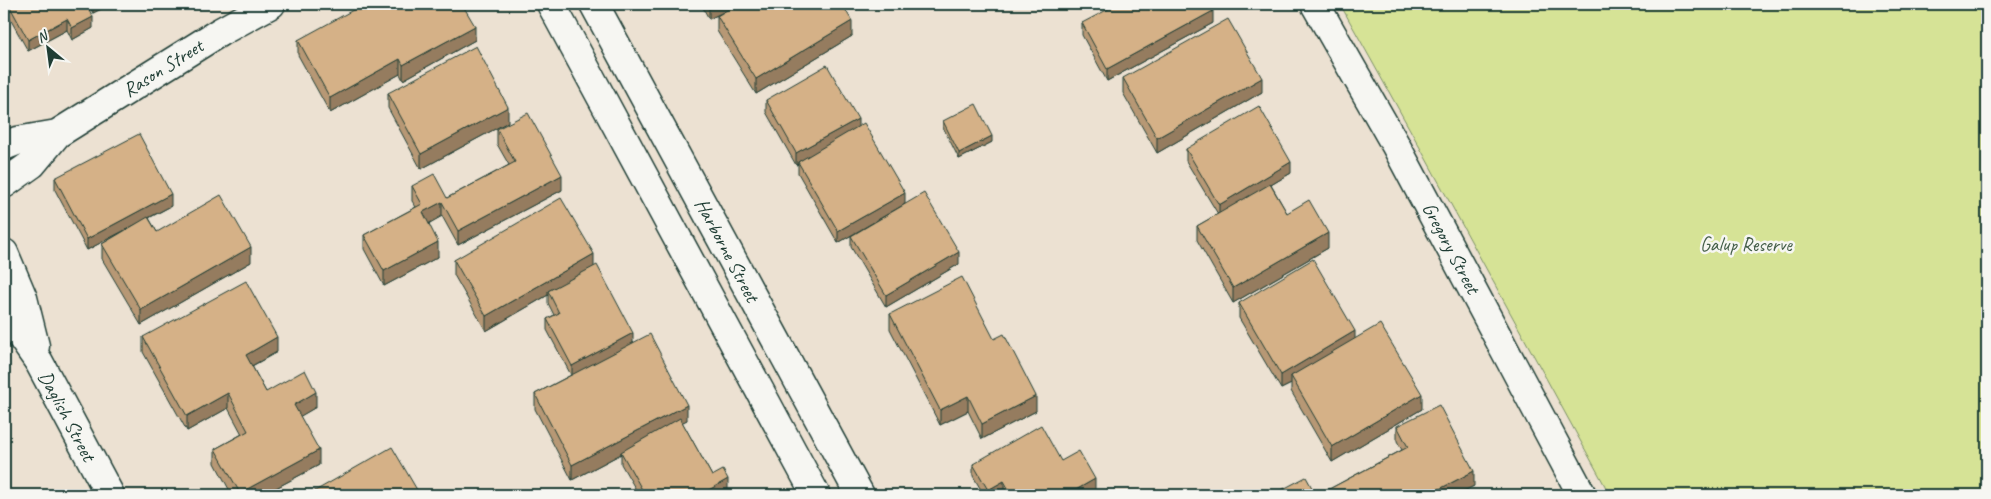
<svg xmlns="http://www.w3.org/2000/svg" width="1991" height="499" font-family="Caveat,sans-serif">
  <rect width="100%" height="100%" fill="#ece1d2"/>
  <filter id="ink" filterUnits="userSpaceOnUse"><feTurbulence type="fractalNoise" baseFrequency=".02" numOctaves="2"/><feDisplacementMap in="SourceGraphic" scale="10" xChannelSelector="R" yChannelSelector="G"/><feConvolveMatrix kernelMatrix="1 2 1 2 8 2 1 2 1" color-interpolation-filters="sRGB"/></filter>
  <g filter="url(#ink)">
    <path fill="#d6e396" stroke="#7a9065" d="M 1340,4 L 1987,4 L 1987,495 L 1610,495 L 1413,135 Z"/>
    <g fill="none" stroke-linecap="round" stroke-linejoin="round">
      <defs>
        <path id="minor" d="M 1315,4 L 1395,144 L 1582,495
          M 4,146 L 17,141 L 57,134
          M 4,184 L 32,164 L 57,134 L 220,32 L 271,4
          M 4,253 L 23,298 L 35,346
          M 4,312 L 39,362 L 110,495"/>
        <path id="primary" d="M 551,4 L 816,495
          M 594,4 L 860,495"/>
      </defs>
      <use href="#minor" stroke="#1f3d34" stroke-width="31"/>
      <use href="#primary" stroke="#1f3d34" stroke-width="31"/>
      <use href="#minor" stroke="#f6f6f2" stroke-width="28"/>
      <use href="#primary" stroke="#f6f6f2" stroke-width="28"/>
    </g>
    <path fill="#b79874" stroke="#1f3d34" d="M 4,4 L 76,4 L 93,28 L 72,40 L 67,30 L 28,51 L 9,17 L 4,20 Z
      M 88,4 L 111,4 L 93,13 Z
      M 701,4 L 842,4 L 852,36 L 756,94 L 717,31 L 717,16 L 727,10 L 709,19 Z
      M 1082,23 L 1213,23 L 1107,81 L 1082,35 Z
      M 298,40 L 475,40 L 403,80 L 400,74 L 330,113 L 298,55 Z
      M 1123,78 L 1262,92 L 1157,153 L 1123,93 Z
      M 388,93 L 508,122 L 421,169 L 388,108 Z
      M 766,100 L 858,127 L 905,204 L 959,264 L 886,307 L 851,247 L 851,236 L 877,220 L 838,243 L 798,173 L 798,164 L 796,165 L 766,112 Z
      M 943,121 L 992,142 L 959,159 L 943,127 Z
      M 497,129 L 562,190 L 458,245 L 442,216 L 429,223 L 438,257 L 384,286 L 364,249 L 364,235 L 416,207 L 412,201 L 412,186 L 447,198 L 509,165 L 497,144 Z
      M 1186,149 L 1291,173 L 1271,185 L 1287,213 L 1328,248 L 1233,303 L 1197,240 L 1197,226 L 1218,214 L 1186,161 Z
      M 55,178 L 171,206 L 149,218 L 157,232 L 251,262 L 141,325 L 102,259 L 102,244 L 132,226 L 87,250 L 55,190 Z
      M 454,260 L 594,267 L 633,343 L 687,420 L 682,422 L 712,476 L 728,491 L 720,495 L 639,495 L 621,464 L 621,454 L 572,480 L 535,409 L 535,394 L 571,375 L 547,330 L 547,319 L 554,315 L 548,303 L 548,295 L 486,331 L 454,275 Z
      M 1239,303 L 1355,339 L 1422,409 L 1332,462 L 1291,391 L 1291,384 L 1281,389 L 1239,318 Z
      M 890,314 L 994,339 L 1036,411 L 982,439 L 968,411 L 940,425 L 890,329 Z
      M 143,337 L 277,352 L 252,366 L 266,392 L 316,407 L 300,416 L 319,465 L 263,495 L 232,495 L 215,463 L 215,449 L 242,434 L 228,408 L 187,431 L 143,352 Z
      M 1397,426 L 1474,486 L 1456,495 L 1318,495 L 1402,450 L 1397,441 Z
      M 1061,461 L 1095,490 L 1087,495 L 1005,495 L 1004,492 L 998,495 L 984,495 L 973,476 L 973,464 Z"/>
    <path fill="#957c5e" stroke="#1f3d34" d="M 93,4 L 111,4 L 93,13 Z
      M 710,4 L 740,4 L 709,19 L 709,5 Z
      M 9,5 L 9,17 L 4,20 L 4,9 Z
      M 1213,11 L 1213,23 L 1107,81 L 1107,69 Z
      M 93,17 L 93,28 L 72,40 L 72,28 Z
      M 67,19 L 67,30 L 28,51 L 28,40 Z
      M 852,21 L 852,36 L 756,94 L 756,79 Z
      M 475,26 L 475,40 L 403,80 L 403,65 Z
      M 400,59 L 400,74 L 330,113 L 330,98 Z
      M 1262,78 L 1262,92 L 1157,153 L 1157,138 Z
      M 508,107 L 508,122 L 421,169 L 421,154 Z
      M 858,119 L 858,130 L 798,162 L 798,164 L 796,165 L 796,153 Z
      M 992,136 L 992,142 L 959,159 L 959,153 Z
      M 1291,162 L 1291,173 L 1219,216 L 1219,205 Z
      M 562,175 L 562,190 L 458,245 L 458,231 Z
      M 905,193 L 905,204 L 838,243 L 838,231 Z
      M 171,194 L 171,206 L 87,250 L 87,239 Z
      M 442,202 L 442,216 L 423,227 L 423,212 Z
      M 1328,233 L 1328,248 L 1233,303 L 1233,288 Z
      M 438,242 L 438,257 L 384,286 L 384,271 Z
      M 251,247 L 251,262 L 141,325 L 141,310 Z
      M 959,252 L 959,264 L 886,307 L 886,295 Z
      M 594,254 L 594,269 L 548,291 L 548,295 L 486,331 L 486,316 Z
      M 1355,331 L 1355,346 L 1291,376 L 1291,384 L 1281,389 L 1281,375 Z
      M 633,333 L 633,345 L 572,377 L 572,366 Z
      M 277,337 L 277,352 L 246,369 L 246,355 Z
      M 316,392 L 316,407 L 294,420 L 294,405 Z
      M 228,393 L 228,408 L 187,431 L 187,416 Z
      M 1422,394 L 1422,409 L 1332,462 L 1332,447 Z
      M 968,396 L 968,411 L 940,425 L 940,410 Z
      M 1036,396 L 1036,411 L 982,439 L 982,424 Z
      M 687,405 L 687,420 L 622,454 L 621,452 L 621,454 L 572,480 L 572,465 Z
      M 319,450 L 319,465 L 263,495 L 240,495 L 240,493 Z
      M 1474,471 L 1474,486 L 1456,495 L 1428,495 Z
      M 728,479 L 728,491 L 720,495 L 700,495 Z
      M 1095,479 L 1095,490 L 1087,495 L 1067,495 Z
      M 1004,481 L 1004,492 L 998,495 L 988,495 L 988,490 Z"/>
    <path fill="#d5b187" stroke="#1f3d34" d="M 4,4 L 86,4 L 93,17 L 72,28 L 67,19 L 28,40 L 9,5 L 4,9 Z
      M 364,4 L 462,4 L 475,26 L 403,65 L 400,59 L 330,98 L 298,40 Z
      M 737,4 L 842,4 L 852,21 L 756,79 L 717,16 Z
      M 1118,4 L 1209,4 L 1213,11 L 1107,69 L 1082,23 Z
      M 1228,19 L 1262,78 L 1157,138 L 1123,78 Z
      M 476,46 L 508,107 L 421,154 L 388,93 Z
      M 827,65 L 858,119 L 796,153 L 766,100 Z
      M 976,104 L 992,136 L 959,153 L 943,121 Z
      M 1259,106 L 1291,162 L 1219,205 L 1186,149 Z
      M 528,113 L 562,175 L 458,231 L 442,202 L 423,212 L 438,242 L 384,271 L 364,235 L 422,204 L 412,186 L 434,174 L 447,198 L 515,162 L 497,129 Z
      M 864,123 L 905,193 L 838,231 L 798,162 Z
      M 139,134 L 171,194 L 87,239 L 55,178 Z
      M 1270,184 L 1287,213 L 1309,200 L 1328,233 L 1233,288 L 1197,226 Z
      M 924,193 L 959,252 L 886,295 L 851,236 Z
      M 221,195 L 251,247 L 141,310 L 102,244 L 148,217 L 157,232 Z
      M 561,198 L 594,254 L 486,316 L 454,260 Z
      M 1313,259 L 1355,331 L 1281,375 L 1239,303 Z
      M 597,265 L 633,333 L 572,366 L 547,319 L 559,313 L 548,291 Z
      M 962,277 L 994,339 L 1004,334 L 1036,396 L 982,424 L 968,396 L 940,410 L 890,314 Z
      M 246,281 L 277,337 L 246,355 L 266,392 L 305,370 L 316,392 L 294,405 L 319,450 L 240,493 L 215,449 L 248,431 L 228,393 L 187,416 L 143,337 Z
      M 1380,324 L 1422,394 L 1332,447 L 1291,376 Z
      M 650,334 L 687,405 L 572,465 L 535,394 Z
      M 1439,405 L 1474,471 L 1428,495 L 1318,495 L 1408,447 L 1397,426 Z
      M 680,418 L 712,476 L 723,470 L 728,479 L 700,495 L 645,495 L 621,452 Z
      M 1041,425 L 1061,461 L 1079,451 L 1095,479 L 1067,495 L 1012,495 L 1004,481 L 988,490 L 973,464 Z
      M 392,447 L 420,495 L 308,495 Z
      M 1306,477 L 1316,495 L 1272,495 Z"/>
  </g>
  <g text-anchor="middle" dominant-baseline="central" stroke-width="5" stroke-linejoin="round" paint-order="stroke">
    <g font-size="20" fill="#1f3d34" stroke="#f6f6f2">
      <text transform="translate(163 68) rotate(-32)">Rason Street</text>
      <text transform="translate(1451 248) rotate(62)">Gregory Street</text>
      <text transform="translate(727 250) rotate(62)">Harborne Street</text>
      <text transform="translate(67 416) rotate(62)">Daglish Street</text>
    </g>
    <g font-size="20" fill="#445e48" stroke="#f6f6f2">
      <text x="1746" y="244">Galup Reserve</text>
    </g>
  </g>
  <rect width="1991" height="499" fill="none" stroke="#f6f6f2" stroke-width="20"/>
  <rect x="10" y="10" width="1971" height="479" fill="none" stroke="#1f3d34" stroke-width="2" filter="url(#ink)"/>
  <g transform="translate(48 48) rotate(331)" stroke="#f6f6f2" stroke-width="4" paint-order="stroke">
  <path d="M0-4L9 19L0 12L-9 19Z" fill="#1f3d34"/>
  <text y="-8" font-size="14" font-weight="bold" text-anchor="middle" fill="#1f3d34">N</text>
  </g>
</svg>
